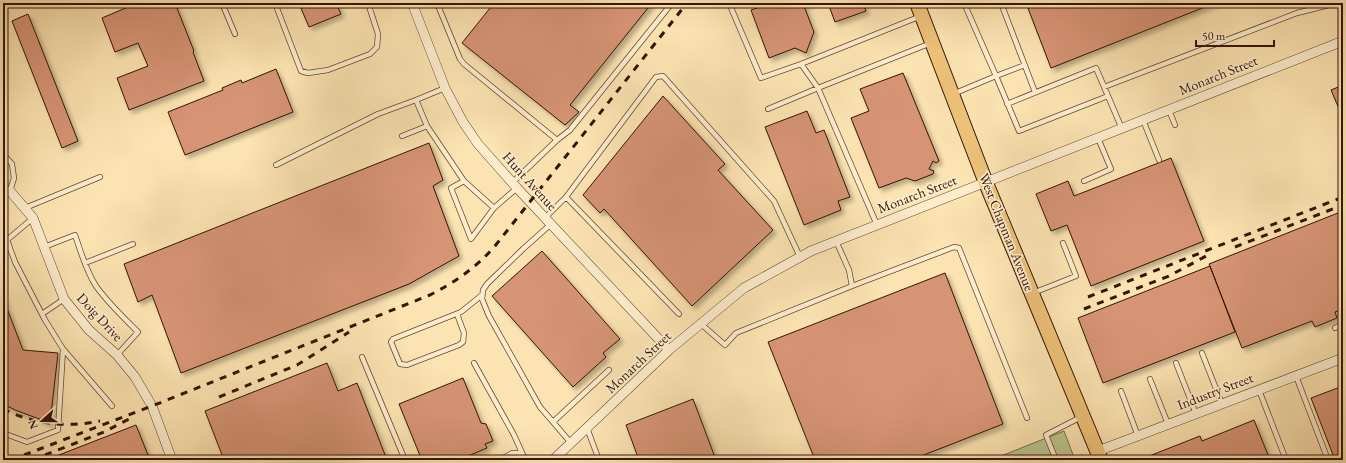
<svg xmlns="http://www.w3.org/2000/svg" width="1346" height="463" font-family="'EB Garamond',serif">
  <defs>
    <filter id="shadow"><feDropShadow dx="3.5" dy="3.5" stdDeviation="2" flood-color="#0004"/></filter>
  </defs>
  <rect width="100%" height="100%" fill="#fce4b2"/>
  <filter id="stains"><feTurbulence type="fractalNoise" baseFrequency=".005" numOctaves="4"/><feColorMatrix values="0 0 0 0 .2 0 0 0 0 .09 0 0 0 0 .02 0 0 0 .5 -.17"/></filter>
  <radialGradient id="worn" r=".72"><stop offset=".6" stop-color="#630" stop-opacity="0"/><stop offset="1" stop-color="#630" stop-opacity=".3"/></radialGradient>
  <path fill="#bdc58e" stroke="#796c4a" d="M 1064,431 L 1075,460 L 991,460 Z"/>
  <path fill="#d69475" stroke="#351305" filter="url(#shadow)" d="M 135,3 L 175,3 L 194,51 L 193,52 L 204,81 L 129,110 L 117,78 L 148,66 L 138,43 L 115,52 L 102,18 L 135,4 Z
    M 301,3 L 336,3 L 341,14 L 309,27 L 300,6 L 301,5 Z
    M 494,3 L 652,3 L 570,105 L 579,112 L 565,125 L 462,43 Z
    M 759,3 L 810,3 L 804,6 L 814,32 L 806,53 L 795,48 L 769,58 L 751,10 L 760,7 Z
    M 828,3 L 863,3 L 866,11 L 835,22 Z
    M 1026,3 L 1215,3 L 1051,68 Z
    M 28,14 L 78,141 L 62,148 L 12,21 Z
    M 276,69 L 293,112 L 185,155 L 168,112 L 223,90 L 222,88 L 241,80 L 242,83 Z
    M 903,73 L 939,161 L 936,163 L 933,161 L 929,169 L 934,171 L 933,174 L 915,181 L 906,178 L 879,188 L 851,118 L 869,111 L 860,89 Z
    M 1343,85 L 1343,118 L 1331,90 Z
    M 663,96 L 725,164 L 718,170 L 773,230 L 692,306 L 604,209 L 600,213 L 583,195 Z
    M 807,111 L 816,133 L 824,130 L 850,197 L 838,201 L 841,210 L 804,225 L 765,127 Z
    M 429,143 L 443,180 L 433,186 L 459,256 L 409,284 L 181,373 L 152,295 L 138,302 L 124,264 Z
    M 1171,158 L 1204,241 L 1091,286 L 1067,225 L 1051,231 L 1036,194 L 1068,181 L 1074,196 Z
    M 1343,211 L 1343,309 L 1335,312 L 1337,318 L 1315,327 L 1312,321 L 1242,348 L 1209,264 Z
    M 542,251 L 620,339 L 603,353 L 606,357 L 573,387 L 492,296 Z
    M 1210,266 L 1235,332 L 1103,383 L 1078,318 Z
    M 945,273 L 1003,424 L 911,460 L 815,460 L 768,342 Z
    M 3,298 L 23,350 L 58,353 L 50,423 L 15,410 L 3,404 Z
    M 327,363 L 338,391 L 357,383 L 387,460 L 224,460 L 205,411 Z
    M 463,378 L 481,423 L 486,424 L 493,441 L 485,444 L 487,448 L 461,459 L 462,460 L 426,460 L 424,457 L 421,458 L 399,404 Z
    M 1343,386 L 1343,460 L 1335,460 L 1311,398 Z
    M 693,399 L 716,460 L 639,460 L 626,425 Z
    M 1254,420 L 1270,460 L 1139,460 L 1200,436 L 1202,441 Z
    M 136,425 L 150,460 L 46,460 Z"/>
  <g fill="none" stroke-linecap="round" stroke-linejoin="round">
    <defs>
      <path id="lane" d="M 222,3 L 235,34
        M 275,3 L 301,71 L 308,73 L 328,70 L 370,54 L 377,47 L 378,34 L 368,3
        M 437,3 L 460,59 L 464,64 L 557,140 L 512,183
        M 729,3 L 761,78 L 801,64 L 921,16
        M 1001,3 L 1035,92
        M 801,64 L 818,88 L 931,43
        M 1025,65 L 996,76 L 1019,131 L 1108,96 L 1122,129
        M 1104,87 L 1297,13 L 1337,3
        M 445,88 L 416,100 L 427,126 L 464,181 L 494,208 L 517,188
        M 953,94 L 996,76 L 964,3
        M 1007,104 L 1096,68 L 1108,96
        M 768,109 L 818,88 L 877,225
        M 1169,110 L 1175,125
        M 1143,120 L 1159,160
        M 402,136 L 427,126
        M 557,140 L 570,130 L 672,3
        M 3,154 L 12,164 L 14,178 L 10,191
        M 276,165 L 378,114 L 416,100
        M 464,181 L 451,188 L 471,239 L 494,208
        M 1084,181 L 1111,169 L 1098,138
        M 566,197 L 679,314
        M 25,208 L 100,177
        M 545,218 L 566,197 L 656,77 L 663,76 L 774,201 L 800,257
        M 551,224 L 523,249 L 487,284 L 483,290 L 482,299 L 489,316 L 540,407 L 553,422
        M 3,229 L 15,262 L 45,320 L 63,349 L 58,430 L 27,442 L 3,433
        M 7,240 L 33,218
        M 44,247 L 75,235 C 81,252 86,271 96,286 C 108,303 123,317 138,332 L 117,355
        M 85,263 L 133,244
        M 852,286 L 954,247 L 959,248 L 1027,418
        M 1033,293 L 1076,276 L 1063,243
        M 42,314 L 64,299
        M 457,314 L 464,333 L 463,342 L 459,345 L 407,365 L 400,364 L 391,342 L 393,339 L 461,312 L 482,295
        M 701,324 L 725,345 L 736,333 L 852,286 L 849,270 L 836,241
        M 1335,328 L 1343,324
        M 63,349 L 112,406
        M 1202,353 L 1222,404
        M 362,357 L 405,460
        M 474,363 L 514,435 L 523,455
        M 1176,363 L 1196,414
        M 1296,376 L 1328,460
        M 1150,379 L 1168,424
        M 1259,390 L 1286,460
        M 1121,391 L 1138,436
        M 587,428 L 599,460
        M 571,443 L 553,422 L 609,370
        M 500,460 L 512,453 L 520,453 L 528,460
        M 1056,460 L 1046,435 L 1081,417"/>
      <path id="street" d="M 412,3 L 445,88 L 463,122 L 478,144 L 517,188 L 669,350
        M 10,191 L 33,218 L 64,299 L 89,330 L 117,355 L 135,377 L 152,406 L 172,460
        M 1098,451 L 1343,358
        M 553,460 L 669,350 L 744,288 L 811,251 L 1343,41"/>
      <path id="primary" d="M 917,3 L 986,183 L 1101,460"/>
    </defs>
    <use href="#lane" stroke="#674730" stroke-width="6"/>
    <use href="#street" stroke="#674730" stroke-width="10"/>
    <use href="#primary" stroke="#351305" stroke-width="16"/>
    <use href="#lane" stroke="#fdedcd" stroke-width="4.5"/>
    <use href="#street" stroke="#fdedcd" stroke-width="9"/>
    <use href="#primary" stroke="#eec279" stroke-width="14"/>
    <path stroke="#351305" stroke-width="3" stroke-dasharray="7 7" stroke-linecap="butt" d="M 1235,247 L 1343,205
      M 1088,297 L 1343,197
      M 1084,309 L 1169,276 L 1208,255
      M 219,397 L 297,365 L 349,332
      M 3,409 C 33,424 67,428 100,421
      M 11,460 L 152,406 L 430,295 C 455,282 476,268 495,246 L 687,3
      M 32,460 L 104,432 L 131,418"/>
  </g>
  <g text-anchor="middle" dominant-baseline="central" stroke-width="3.5" stroke-linejoin="round" paint-order="stroke">
    <g font-size="14" fill="#351305" stroke="#fdedcd">
      <text transform="translate(1218 75) rotate(-22)">Monarch Street</text>
      <text transform="translate(530 181) rotate(48)">Hunt Avenue</text>
      <text transform="translate(917 194) rotate(-21)">Monarch Street</text>
      <text transform="translate(1007 232) rotate(68)">West Chapman Avenue</text>
      <text transform="translate(100 317) rotate(47)">Doig Drive</text>
      <text transform="translate(638 362) rotate(-43)">Monarch Street</text>
      <text transform="translate(1215 391) rotate(-21)">Industry Street</text>
    </g>
  </g>
  <rect width="1346" height="463" fill="none" stroke="#fce4b2" stroke-width="16"/>
  <rect x="4" y="4" width="1338" height="455" fill="none" stroke="#351305" stroke-width="2"/>
  <rect x="8" y="8" width="1330" height="447" fill="none" stroke="#351305"/>
  <g transform="translate(42 421) rotate(249)" stroke="#fdedcd" stroke-width="3" paint-order="stroke">
  <path d="M0-3L7 15L0 10L-7 15Z" fill="#351305"/>
  <text y="-6" font-size="11" font-weight="bold" text-anchor="middle" fill="#351305">N</text>
  </g>
  <path d="M1196 40v6h78v-6" fill="none" stroke="#351305" stroke-width="2"/>
  <text x="1202" y="40" font-size="12" fill="#351305" stroke="#fdedcd" stroke-width="3" paint-order="stroke">50 m</text>
  <rect width="100%" height="100%" filter="url(#stains)"/>
  <rect width="100%" height="100%" fill="url(#worn)"/>
</svg>
